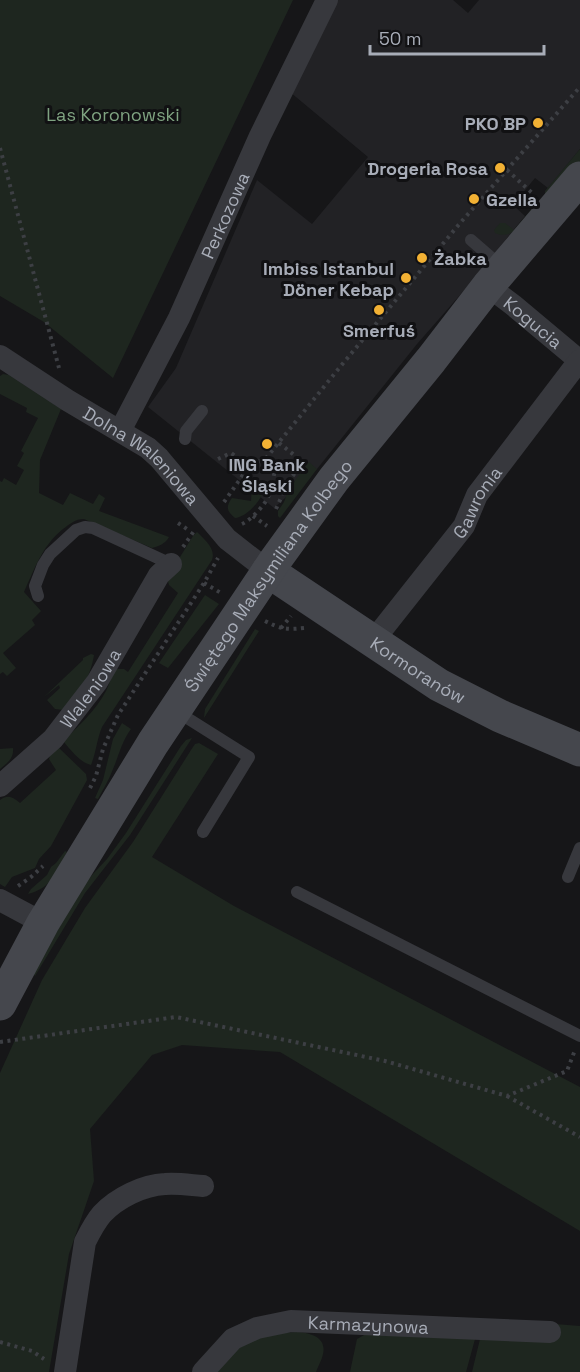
<svg xmlns="http://www.w3.org/2000/svg" width="580" height="1372" font-family="'Space Grotesk',sans-serif">
  <rect width="100%" height="100%" fill="#161618"/>
  <path fill="#222225" d="M 327,0 L 453,0 L 468,13 L 479,0 L 580,0 L 580,149 L 548,188 L 535,178 L 513,205 L 525,216 L 467,287 L 417,344 L 317,469 L 274,508 L 148,407 L 176,368 L 257,180 L 312,224 L 368,157 L 284,87 Z"/>
  <path fill="#1e261f" d="M 0,0 L 293,0 L 113,378 L 44,322 L 0,296 Z
    M 580,149 L 580,161 L 550,198 L 545,194 L 545,191 Z
    M 535,205 L 540,209 C 528,220 512,241 495,233 L 494,230 L 500,223 L 505,223 L 514,230 Z
    M 3,374 L 9,375 L 61,409 L 40,460 L 39,493 L 63,505 L 70,493 L 93,504 L 99,494 L 105,498 L 99,511 L 169,537 C 165,544 159,546 152,548 L 84,519 C 75,519 70,524 63,529 C 42,546 35,568 24,592 L 41,611 L 32,620 L 35,625 L 3,653 L 16,668 L 7,676 L 3,672 L 0,674 L 0,481 L 2,482 L 4,478 L 16,485 L 24,470 L 17,466 L 24,453 L 21,451 L 38,418 L 26,412 L 27,408 L 0,394 L 0,376 Z
    M 309,462 L 317,469 L 280,518 L 278,516 L 278,511 L 284,502 L 289,488 Z
    M 264,485 C 265,498 247,517 235,518 C 226,511 226,506 232,498 L 251,501 L 252,486 Z
    M 197,532 C 205,540 216,549 212,560 L 102,727 C 97,739 96,753 91,765 C 79,762 71,750 63,741 C 79,726 96,710 106,691 C 110,683 111,676 116,669 L 124,669 L 128,672 L 178,593 L 169,585 L 167,578 L 193,536 Z
    M 205,595 L 219,604 L 168,668 L 159,663 Z
    M 255,629 L 259,631 L 204,718 L 205,709 Z
    M 91,654 L 94,655 C 90,680 79,692 64,710 L 55,709 L 47,700 L 60,688 L 59,685 L 44,697 L 83,660 L 83,658 Z
    M 122,723 L 131,729 C 122,741 119,755 113,769 C 109,780 103,789 98,799 L 95,798 L 103,780 L 113,739 Z
    M 192,738 L 130,835 L 85,893 L 35,976 L 31,970 L 71,902 L 92,875 L 107,859 L 126,833 L 181,746 L 186,740 Z
    M 199,743 L 218,754 L 152,857 L 234,906 L 580,1087 L 580,1231 L 280,1052 L 182,1045 L 152,1055 L 90,1129 L 94,1181 L 69,1254 L 49,1372 L 0,1372 L 0,1073 L 42,980 L 85,908 L 133,842 L 191,750 L 195,744 Z
    M 57,746 L 86,774 L 87,780 L 51,846 L 39,859 L 35,868 L 12,877 L 5,887 L 0,884 L 0,800 C 8,794 13,797 20,803 L 56,770 L 49,759 L 50,756 Z
    M 13,748 C 14,759 7,763 0,769 L 0,749 Z
    M 65,851 L 67,852 C 56,872 52,888 28,894 L 31,889 L 47,875 L 51,867 L 56,863 Z
    M 555,1324 L 580,1326 L 580,1372 L 472,1372 L 480,1339 Z
    M 298,1332 C 310,1333 327,1337 323,1354 C 322,1360 318,1366 316,1372 L 210,1372 L 237,1344 L 261,1334 Z
    M 366,1334 L 475,1339 L 466,1372 L 350,1372 L 357,1339 Z"/>
  <g fill="none" stroke-linecap="round" stroke-linejoin="round">
    <path stroke="#3d3f44" stroke-width="4" stroke-dasharray="3 4.5" stroke-linecap="butt" d="M 0,148 L 59,368
      M 507,170 L 532,193
      M 218,459 L 231,453 C 244,463 252,467 267,457 L 340,367 L 461,222 L 580,87
      M 224,502 L 243,475
      M 276,509 L 281,498 L 283,489 L 303,462 L 279,443
      M 253,516 L 267,526
      M 178,523 L 187,529
      M 242,524 C 251,520 266,504 269,495 C 273,487 273,478 275,470
      M 183,547 L 194,531
      M 204,583 L 221,593
      M 265,621 C 281,629 286,630 304,628
      M 281,628 L 291,616
      M 90,788 L 96,776 L 103,749 L 118,715 L 204,583 L 218,558
      M 18,886 L 31,877 L 43,866
      M 0,1042 L 176,1017 L 385,1061 L 507,1096 L 567,1071 L 575,1050
      M 507,1096 L 580,1137
      M 0,1342 L 32,1351 L 44,1359"/>
    <path stroke="#37383d" stroke-width="12" d="M 471,240 L 502,267
      M 185,439 L 186,431 L 202,411
      M 38,596 L 35,586 L 43,565 L 50,554 L 76,530 L 85,527 L 93,528 L 171,564
      M 176,711 L 249,757 L 203,832
      M 568,877 L 580,848
      M 297,892 L 580,1036"/>
    <g stroke="#37383d" stroke-width="22">
      <path id="s1" d="M 488,286 L 513,305 L 580,361"/>
      <path id="s2" d="M 0,356 L 67,400 L 148,448 L 159,458 L 227,539 L 268,571"/>
      <path id="s3" d="M 120,431 L 179,318 L 260,136 L 327,0"/>
      <path id="s4" d="M 373,641 L 464,526 L 477,495 L 579,361"/>
      <path id="s5" d="M 0,786 L 53,739 L 97,682 L 159,575 L 171,564"/>
      <path d="M 0,900 L 43,923"/>
      <path d="M 65,1372 L 85,1242 C 90,1232 95,1222 102,1214 C 117,1198 143,1185 165,1184 C 178,1183 190,1185 203,1186"/>
      <path id="s6" d="M 203,1372 L 233,1339 L 257,1328 L 291,1321 L 550,1332"/>
    </g>
    <g stroke="#45474d" stroke-width="33">
      <path id="s7" d="M 268,571 L 439,685 L 500,716 L 580,750"/>
      <path id="s8" d="M 0,1004 L 43,923 L 153,743 L 274,562 L 334,479 L 431,360 L 488,286 L 580,178"/>
    </g>
  </g>
  <g fill="#f2b134" stroke="#111113" stroke-width="2">
    <circle cx="538" cy="123" r="6"/>
    <circle cx="500" cy="168" r="6"/>
    <circle cx="474" cy="199" r="6"/>
    <circle cx="422" cy="258" r="6"/>
    <circle cx="406" cy="278" r="6"/>
    <circle cx="379" cy="310" r="6"/>
    <circle cx="267" cy="444" r="6"/>
  </g>
  <g text-anchor="middle" dominant-baseline="central" stroke-width="6" stroke-linejoin="round" paint-order="stroke">
    <g font-size="18" fill="#7fa381" stroke="#111113">
      <text x="113" y="114">Las Koronowski</text>
    </g>
    <g font-size="18" font-weight="bold" fill="#a8adb8" stroke="#111113" text-anchor="end">
      <text x="526" y="123">PKO BP</text>
      <text x="488" y="168">Drogeria Rosa</text>
      <text x="486" y="199" text-anchor="start">Gzella</text>
      <text x="434" y="258" text-anchor="start">Żabka</text>
      <text x="394" y="268">Imbiss Istanbul<tspan x="394" dy="21">Döner Kebap</tspan></text>
      <text x="379" y="330" text-anchor="middle">Smerfuś</text>
      <text x="267" y="464" text-anchor="middle">ING Bank<tspan x="267" dy="21">Śląski</tspan></text>
    </g>
    <g font-size="18" fill="#a8adb8" stroke="#111113">
      <text stroke="none"><textPath href="#s3" startOffset="240">Perkozowa</textPath></text>
      <text stroke="none"><textPath href="#s1" startOffset="58">Kogucia</textPath></text>
      <text stroke="none"><textPath href="#s2" startOffset="174">Dolna Waleniowa</textPath></text>
      <text stroke="none"><textPath href="#s4" startOffset="174">Gawronia</textPath></text>
      <text stroke="none"><textPath href="#s8" startOffset="506">Świętego Maksymiliana Kolbego</textPath></text>
      <text stroke="none"><textPath href="#s7" startOffset="180">Kormoranów</textPath></text>
      <text stroke="none"><textPath href="#s5" startOffset="134">Waleniowa</textPath></text>
      <text stroke="none"><textPath href="#s6" startOffset="183">Karmazynowa</textPath></text>
    </g>
  </g>
  <path d="M370 45v9h174v-9" fill="none" stroke="#a8adb8" stroke-width="3"/>
  <text x="379" y="45" font-size="18" fill="#a8adb8" stroke="#111113" stroke-width="4.5" paint-order="stroke">50 m</text>
</svg>
